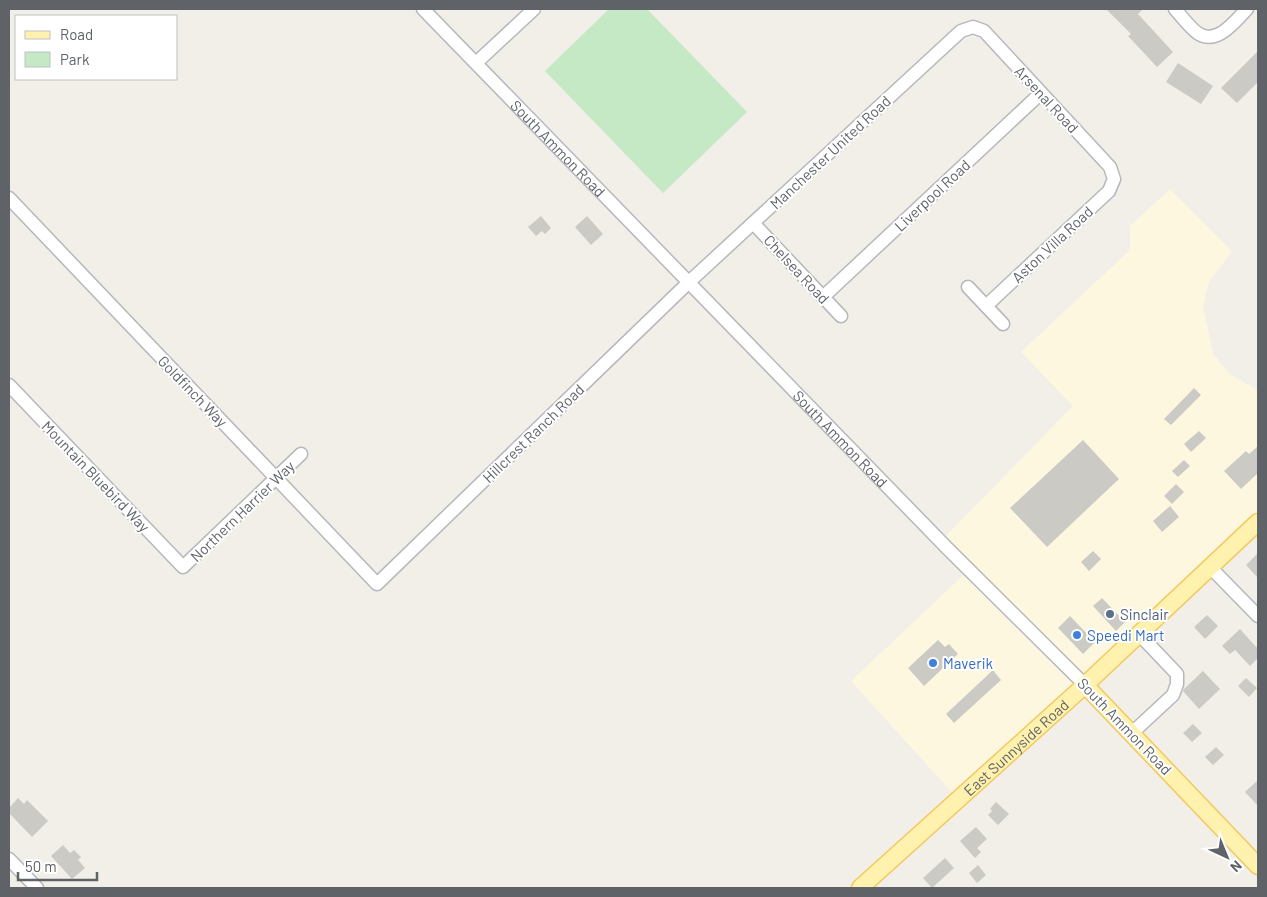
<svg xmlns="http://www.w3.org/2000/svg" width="1267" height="897" font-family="Barlow,sans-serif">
  <rect width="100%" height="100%" fill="#f1efe8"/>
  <path fill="#fef7e0" d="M 1170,189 L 1232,251 L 1209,282 L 1203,307 L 1213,354 L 1230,374 L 1258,391 L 1258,522 L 958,799 L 851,681 L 969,570 L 947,548 L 945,537 L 1073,406 L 1021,352 L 1130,250 L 1130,226 Z"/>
  <path fill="#c5e8c5" d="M 609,9 L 647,9 L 747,112 L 663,193 L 545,71 Z"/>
  <path fill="#cccac5" d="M 1106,9 L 1143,9 L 1138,14 L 1173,52 L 1157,67 L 1128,36 L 1131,34 Z
    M 1258,51 L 1258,82 L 1237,103 L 1221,88 Z
    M 1178,63 L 1213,86 L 1201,104 L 1166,82 Z
    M 541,216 L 551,228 L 545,234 L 542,231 L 536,236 L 528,227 Z
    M 587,216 L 603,234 L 591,245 L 575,227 Z
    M 1194,388 L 1201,395 L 1171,425 L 1164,419 Z
    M 1199,431 L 1206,438 L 1191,452 L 1184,444 Z
    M 1083,440 L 1119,479 L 1047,547 L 1010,508 Z
    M 1258,446 L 1258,473 L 1241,489 L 1224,471 L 1246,451 L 1249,454 Z
    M 1184,460 L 1190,466 L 1178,477 L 1172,471 Z
    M 1176,484 L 1184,492 L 1172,504 L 1164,496 Z
    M 1170,506 L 1179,517 L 1162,532 L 1153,521 Z
    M 1093,551 L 1101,559 L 1089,571 L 1081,562 Z
    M 1258,553 L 1258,578 L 1246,565 Z
    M 1102,598 L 1125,622 L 1116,631 L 1093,606 Z
    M 1207,615 L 1218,626 L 1205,639 L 1194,627 Z
    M 1070,616 L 1095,642 L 1083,654 L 1058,628 Z
    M 1240,629 L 1258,649 L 1258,658 L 1250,666 L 1235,650 L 1230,654 L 1222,646 Z
    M 938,640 L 945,647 L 949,644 L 958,654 L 924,686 L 908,668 Z
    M 993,670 L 1001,680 L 954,723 L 946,714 Z
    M 1203,671 L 1220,689 L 1199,709 L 1183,691 L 1184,689 Z
    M 1246,678 L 1257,688 L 1249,697 L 1238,686 Z
    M 1193,724 L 1202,733 L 1192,742 L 1183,733 Z
    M 1216,747 L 1224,755 L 1213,765 L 1205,757 Z
    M 1258,780 L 1258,806 L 1245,792 Z
    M 18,798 L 24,804 L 27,800 L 48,821 L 32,837 L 9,813 L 9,808 Z
    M 996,802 L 1009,814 L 998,825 L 988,815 L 992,811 L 990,809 Z
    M 976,827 L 987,839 L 977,848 L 981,852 L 975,858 L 960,841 Z
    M 63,845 L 70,853 L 74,850 L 81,857 L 78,860 L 85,868 L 72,879 L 51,856 Z
    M 945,858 L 954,868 L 932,888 L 923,878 Z
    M 978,865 L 986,875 L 977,883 L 969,873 Z"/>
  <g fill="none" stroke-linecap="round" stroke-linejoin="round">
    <defs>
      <g id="minor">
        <path id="s1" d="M 423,9 L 947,548 L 1085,685"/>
        <path d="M 1175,9 C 1181,16 1192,30 1199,34 C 1218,45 1236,20 1247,9"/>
        <path d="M 476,63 L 534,9"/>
        <path d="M 9,198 L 377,584 L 689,282 L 961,31 L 973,27 L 984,31 L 1110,167 L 1114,179 L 1109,191 L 986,306"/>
        <path d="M 753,223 L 841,316"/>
        <path d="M 968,287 L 1003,324"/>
        <path d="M 823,297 L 1041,93"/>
        <path d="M 9,385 L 183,567 L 301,454"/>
        <path d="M 1210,567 L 1258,616"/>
        <path d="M 1132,733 L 1173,695 L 1177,684 L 1177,674 L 1139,634"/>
        <path d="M 9,859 L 37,888"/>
      </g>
      <g id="major">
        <path d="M 1085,685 L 1258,866"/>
        <path id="s2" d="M 860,888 L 1085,685 L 1258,522"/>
      </g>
    </defs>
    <use href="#minor" stroke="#b5b8bc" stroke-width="15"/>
    <use href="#major" stroke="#f2c960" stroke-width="19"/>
    <use href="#minor" stroke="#fff" stroke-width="12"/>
    <use href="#major" stroke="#fff2af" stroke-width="16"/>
  </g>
  <circle fill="#5c6f8a" stroke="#fff" stroke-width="2" cx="1110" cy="614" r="5"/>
  <g fill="#3f7fe0" stroke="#fff" stroke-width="2">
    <circle cx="1077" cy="635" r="5"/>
    <circle cx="933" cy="663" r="5"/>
  </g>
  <g text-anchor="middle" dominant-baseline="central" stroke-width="4" stroke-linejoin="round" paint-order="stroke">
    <g font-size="15" fill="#5f6368" stroke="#fff">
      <text transform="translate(1047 99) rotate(47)">Arsenal Road</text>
      <text stroke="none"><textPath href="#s1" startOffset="194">South Ammon Road</textPath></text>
      <text transform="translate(830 152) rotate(-43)">Manchester United Road</text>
      <text transform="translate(932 195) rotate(-43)">Liverpool Road</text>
      <text transform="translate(1052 244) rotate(-43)">Aston Villa Road</text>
      <text transform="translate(797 269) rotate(47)">Chelsea Road</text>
      <text transform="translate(193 391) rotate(46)">Goldfinch Way</text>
      <text transform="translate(533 433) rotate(-44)">Hillcrest Ranch Road</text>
      <text stroke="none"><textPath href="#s1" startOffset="599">South Ammon Road</textPath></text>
      <text transform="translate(96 476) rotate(46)">Mountain Bluebird Way</text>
      <text transform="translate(242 511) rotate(-44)">Northern Harrier Way</text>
      <text transform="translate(1125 726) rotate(46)">South Ammon Road</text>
      <text stroke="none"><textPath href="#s2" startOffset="210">East Sunnyside Road</textPath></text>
    </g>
    <g font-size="15" fill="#4e5e75" stroke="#fff" text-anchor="start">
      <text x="1120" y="614">Sinclair</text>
    </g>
    <g font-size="15" fill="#366cbe" stroke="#fff" text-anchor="start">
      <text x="1087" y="635">Speedi Mart</text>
      <text x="943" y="663">Maverik</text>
    </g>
  </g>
  <rect width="1267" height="897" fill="none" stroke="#5f6368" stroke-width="20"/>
  <rect x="15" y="15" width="162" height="65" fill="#ffffff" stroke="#bfc1c3"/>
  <rect x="25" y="31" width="25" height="8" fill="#fff2af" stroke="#bfc1c3"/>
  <text x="60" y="40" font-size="15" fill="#5f6368">Road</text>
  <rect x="25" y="52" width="25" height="15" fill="#c5e8c5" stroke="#bfc1c3"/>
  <text x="60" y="65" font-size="15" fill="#5f6368">Park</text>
  <g transform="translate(1227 857) rotate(136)" stroke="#ffffff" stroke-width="4" paint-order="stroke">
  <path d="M0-4L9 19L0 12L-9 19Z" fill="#5f6368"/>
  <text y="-8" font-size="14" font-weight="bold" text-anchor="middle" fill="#5f6368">N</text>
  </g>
  <path d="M18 872v8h79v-8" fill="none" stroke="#5f6368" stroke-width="2.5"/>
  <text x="25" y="872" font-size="15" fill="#5f6368" stroke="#ffffff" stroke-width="4" paint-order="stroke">50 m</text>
</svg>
